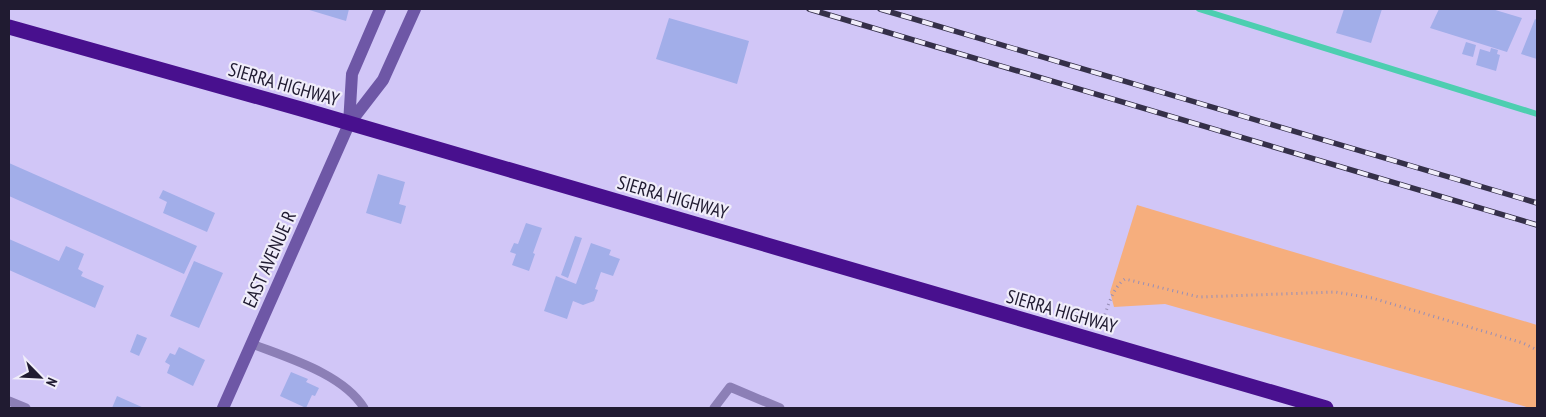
<svg xmlns="http://www.w3.org/2000/svg" width="1546" height="417" font-family="'PT Sans Narrow',sans-serif">
  <rect width="100%" height="100%" fill="#d1c6f7"/>
  <path fill="#f6ae7d" d="M 1137,205 L 1537,325 L 1537,408 L 1530,408 L 1165,304 L 1114,307 L 1110,292 Z"/>
  <g fill="none" stroke-linecap="round" stroke-linejoin="round">
    <path stroke="#4dceb0" stroke-width="6" d="M 1199,9 L 1537,114"/>
  </g>
  <path fill="#a2aee9" d="M 306,9 L 349,9 L 346,21 Z
    M 1344,9 L 1382,9 L 1371,43 L 1336,33 Z
    M 1439,9 L 1492,9 L 1522,18 L 1507,52 L 1430,28 Z
    M 669,18 L 749,41 L 737,84 L 656,59 Z
    M 1535,19 L 1537,20 L 1537,59 L 1521,54 Z
    M 1466,42 L 1476,45 L 1473,57 L 1462,54 Z
    M 1491,48 L 1498,50 L 1497,54 L 1500,55 L 1496,71 L 1476,65 L 1480,49 L 1490,52 Z
    M 9,163 L 197,246 L 184,274 L 9,196 Z
    M 378,174 L 405,182 L 399,204 L 406,206 L 401,224 L 366,213 Z
    M 163,190 L 215,213 L 207,232 L 163,213 L 167,202 L 159,198 Z
    M 526,223 L 542,228 L 533,253 L 535,254 L 529,271 L 512,265 L 516,254 L 510,252 L 514,243 L 518,244 Z
    M 575,236 L 582,238 L 568,278 L 561,275 Z
    M 9,239 L 59,261 L 66,246 L 84,254 L 78,269 L 83,272 L 81,276 L 104,286 L 95,308 L 9,270 Z
    M 591,243 L 611,250 L 609,255 L 620,259 L 613,276 L 601,272 L 595,289 L 598,290 L 594,301 L 583,305 L 573,301 L 567,319 L 544,311 L 556,276 L 576,284 Z
    M 194,261 L 223,273 L 199,328 L 170,316 Z
    M 137,334 L 147,338 L 139,356 L 130,352 Z
    M 179,347 L 205,360 L 193,386 L 167,373 L 170,365 L 165,362 L 170,353 L 175,355 Z
    M 291,372 L 308,379 L 306,382 L 319,388 L 315,396 L 312,395 L 306,408 L 280,396 Z
    M 117,396 L 144,408 L 112,408 Z"/>
  <g fill="none" stroke-linecap="round" stroke-linejoin="round">
    <path stroke="#978eb6" stroke-width="3" stroke-dasharray="1 4" stroke-linecap="butt" d="M 1102,324 C 1107,309 1112,288 1125,279 L 1199,297 L 1335,292 L 1372,298 L 1523,343 L 1537,350"/>
    <path stroke="#8c7fb6" stroke-width="9" d="M 252,344 C 288,358 343,374 364,408
      M 9,401 L 26,408
      M 714,408 L 730,387 L 780,408"/>
    <path stroke="#6e57a6" stroke-width="12" d="M 349,124 L 352,74 L 380,9
      M 223,408 L 349,124 L 383,80 L 415,9"/>
    <path stroke="#48108e" stroke-width="15" d="M 9,27 L 301,109 L 1326,408"/>
    <defs>
      <path id="rail" d="M 809,9 L 1537,225
        M 880,9 L 1537,203"/>
    </defs>
    <use href="#rail" stroke="#353049" stroke-width="5.5"/>
    <use href="#rail" stroke="#f0edfa" stroke-width="4" stroke-dasharray="11" stroke-linecap="butt"/>
  </g>
  <g text-anchor="middle" dominant-baseline="central" stroke-width="4.5" stroke-linejoin="round" paint-order="stroke">
    <g font-size="19" fill="#201b31" stroke="#f0edfa">
      <text transform="translate(284 84) rotate(16)">SIERRA HIGHWAY</text>
      <text transform="translate(673 197) rotate(16)">SIERRA HIGHWAY</text>
      <text transform="translate(269 259) rotate(-66)">EAST AVENUE R</text>
      <text transform="translate(1062 311) rotate(16)">SIERRA HIGHWAY</text>
    </g>
  </g>
  <rect width="1546" height="417" fill="none" stroke="#201b31" stroke-width="20"/>
  <g transform="translate(40 377) rotate(114)" stroke="#f0edfa" stroke-width="4" paint-order="stroke">
  <path d="M0-4L9 19L0 12L-9 19Z" fill="#201b31"/>
  <text y="-8" font-size="14" font-weight="bold" text-anchor="middle" fill="#201b31">N</text>
  </g>
</svg>
